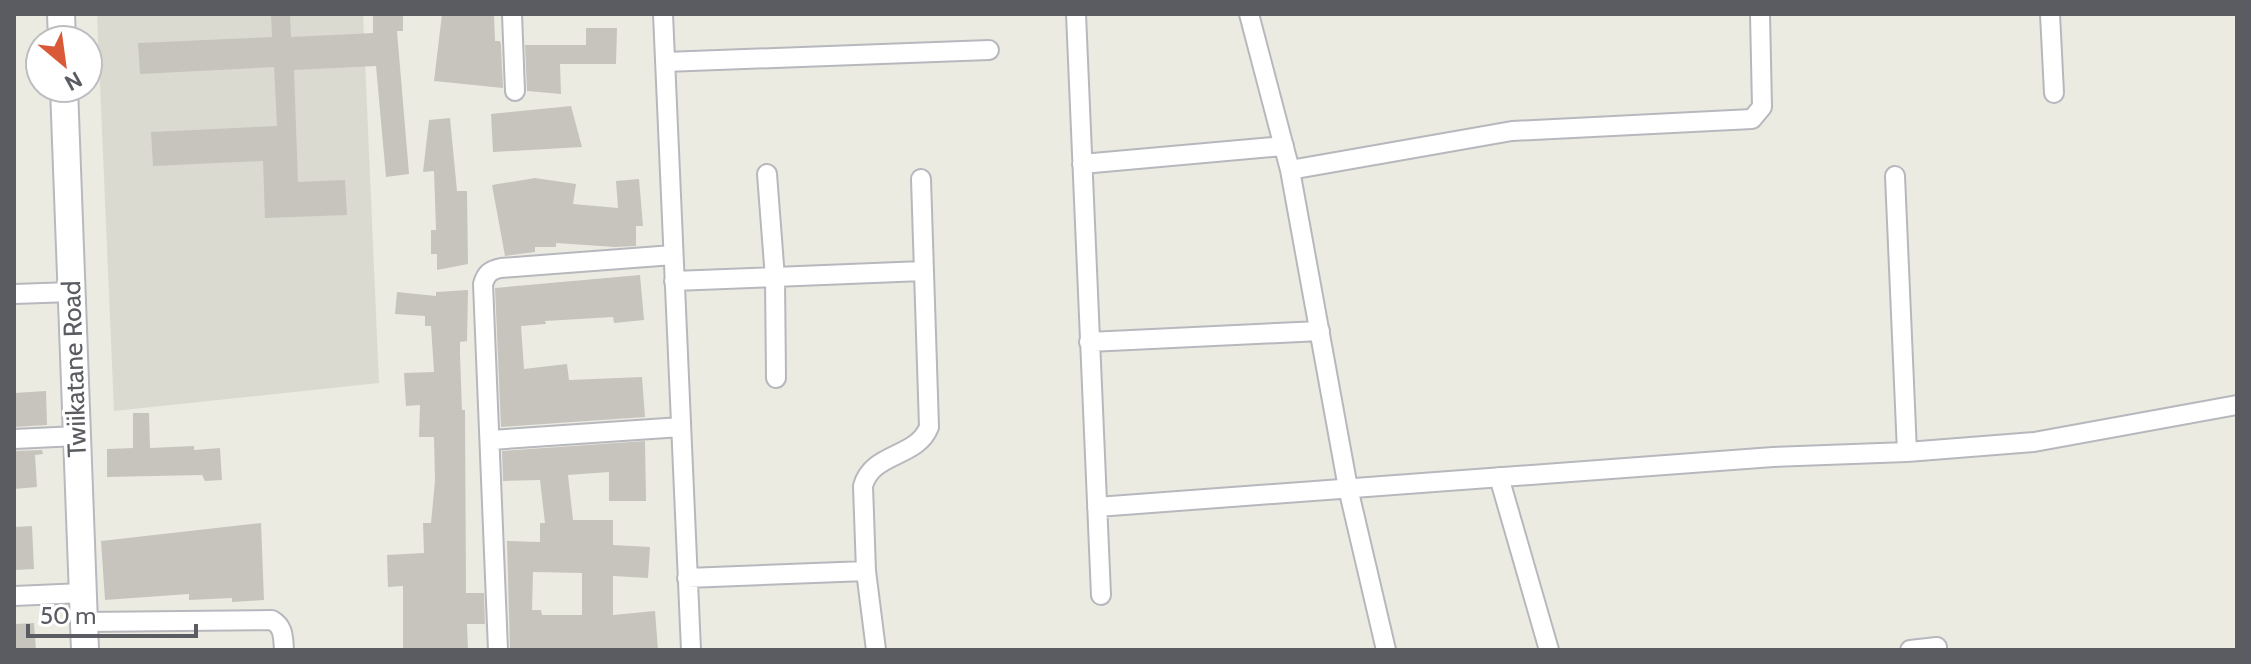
<svg xmlns="http://www.w3.org/2000/svg" width="2251" height="664" font-family="Cabin,sans-serif">
  <rect width="100%" height="100%" fill="#ecebe2"/>
  <path fill="#dbdad0" d="M 97,14 L 363,14 L 379,383 L 114,411 Z"/>
  <path fill="#c7c4be" fill-rule="evenodd" d="M 271,14 L 290,14 L 291,37 L 373,33 L 373,14 L 403,14 L 403,31 L 397,31 L 409,174 L 386,177 L 376,66 L 294,70 L 298,182 L 345,180 L 347,215 L 265,218 L 263,161 L 153,166 L 151,132 L 277,126 L 274,67 L 140,74 L 138,43 L 272,37 Z
    M 442,14 L 494,14 L 495,41 L 500,41 L 501,45 L 503,88 L 434,81 Z
    M 586,28 L 617,28 L 616,64 L 560,64 L 561,94 L 527,91 L 525,45 L 586,45 Z
    M 571,106 L 582,147 L 493,152 L 491,114 Z
    M 450,118 L 457,191 L 467,191 L 468,264 L 437,270 L 437,254 L 431,254 L 431,230 L 436,230 L 434,171 L 423,172 L 429,120 Z
    M 535,178 L 576,184 L 573,204 L 618,208 L 616,181 L 639,179 L 643,226 L 636,226 L 636,246 L 615,247 L 556,243 L 556,247 L 535,247 L 535,252 L 505,256 L 492,185 Z
    M 640,275 L 644,320 L 614,323 L 613,317 L 545,321 L 546,324 L 521,326 L 524,369 L 567,364 L 569,380 L 642,377 L 645,417 L 501,427 L 495,288 Z
    M 468,290 L 467,341 L 460,342 L 460,354 L 462,410 L 465,410 L 466,593 L 484,593 L 485,624 L 467,624 L 468,650 L 403,650 L 403,586 L 388,587 L 387,555 L 424,553 L 423,523 L 431,523 L 435,481 L 434,437 L 419,437 L 420,405 L 406,406 L 404,373 L 434,372 L 431,326 L 425,326 L 425,316 L 395,314 L 397,292 L 436,296 L 436,292 Z
    M 46,391 L 47,425 L 14,427 L 14,393 Z
    M 133,413 L 149,413 L 150,448 L 194,446 L 194,450 L 220,448 L 222,480 L 205,481 L 202,475 L 107,477 L 107,449 L 133,448 Z
    M 645,441 L 646,501 L 609,501 L 609,472 L 568,475 L 573,520 L 613,520 L 613,545 L 650,547 L 648,578 L 613,576 L 613,615 L 655,611 L 658,650 L 510,650 L 507,541 L 540,542 L 540,523 L 545,523 L 540,480 L 503,481 L 502,451 ZM 533,572 L 582,573 L 582,615 L 542,615 L 541,610 L 532,610 Z
    M 42,450 L 43,454 L 35,455 L 37,487 L 14,489 L 14,451 Z
    M 261,523 L 264,600 L 232,602 L 232,598 L 189,600 L 189,594 L 105,600 L 101,541 Z
    M 32,526 L 34,569 L 14,570 L 14,527 Z
    M 34,623 L 36,650 L 14,650 L 14,624 Z"/>
  <g fill="none" stroke-linecap="round" stroke-linejoin="round">
    <defs>
      <path id="minor" d="M 512,14 L 515,91
        M 663,14 L 691,650
        M 1076,14 L 1101,595
        M 1249,14 L 1290,170 L 1348,488 L 1386,650
        M 2050,14 L 2054,93
        M 665,62 L 989,50
        M 1082,164 L 1284,146
        M 1290,170 L 1512,131 L 1752,119 L 1762,107 L 1760,14
        M 767,174 L 775,278 L 776,378
        M 1895,176 L 1907,452
        M 674,281 L 923,271
        M 14,294 L 72,292
        M 1089,342 L 1320,331
        M 14,439 L 77,436
        M 491,440 L 681,427
        M 1499,477 L 1549,650
        M 1097,507 L 1773,457 L 1907,452 L 2034,442 L 2237,405
        M 866,571 L 863,486 C 872,452 917,458 929,427 L 921,179
        M 687,578 L 866,571 L 876,650
        M 14,596 L 83,593
        M 84,622 L 272,620 C 284,627 283,637 284,650
        M 498,650 L 483,284 C 486,274 490,270 501,268 L 673,255
        M 1910,650 L 1937,647"/>
      <path id="secondary" d="M 61,14 L 62,40
        M 64,88 L 85,650"/>
    </defs>
    <use href="#minor" stroke="#b7b8bd" stroke-width="22"/>
    <use href="#secondary" stroke="#b7b9bf" stroke-width="30"/>
    <use href="#minor" stroke="#fff" stroke-width="18"/>
    <use href="#secondary" stroke="#fff" stroke-width="26"/>
  </g>
  <g text-anchor="middle" dominant-baseline="central" stroke-width="6" stroke-linejoin="round" paint-order="stroke">
    <g font-size="26" fill="#5a5c61" stroke="#fff">
      <text transform="translate(74 369) rotate(-92)">Twiikatane Road</text>
    </g>
  </g>
  <rect width="2251" height="664" fill="none" stroke="#5a5c61" stroke-width="32"/>
  <g transform="translate(64 64) rotate(151)"><circle r="38" fill="#ffffff" stroke="#bdbec0" stroke-width="2"/>
  <path d="M0-6L14 30L0 20L-14 30Z" fill="#da5939"/>
  <text y="-12" font-size="22" font-weight="bold" text-anchor="middle" fill="#5a5c61">N</text>
  </g>
  <path d="M28 624v12h168v-12" fill="none" stroke="#5a5c61" stroke-width="4"/>
  <text x="40" y="624" font-size="24" fill="#5a5c61" stroke="#ffffff" stroke-width="6" paint-order="stroke">50 m</text>
</svg>
